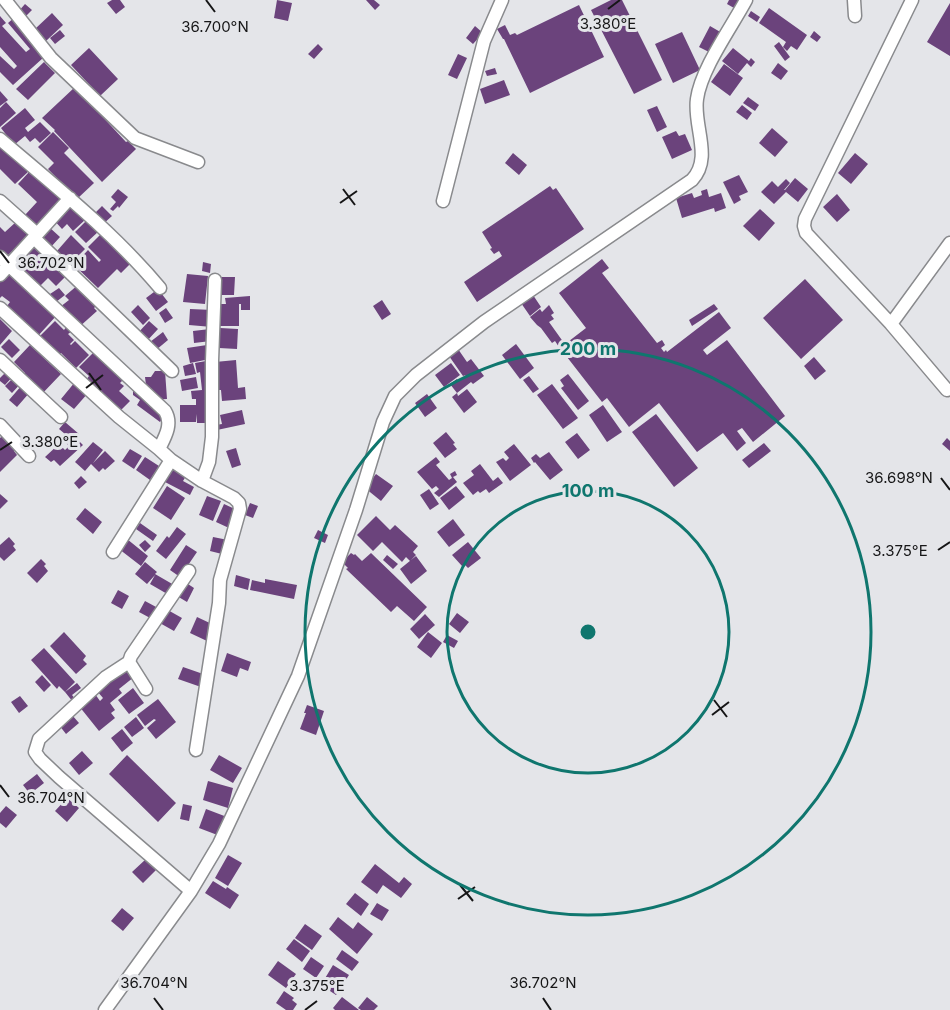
<svg xmlns="http://www.w3.org/2000/svg" width="950" height="1010" font-family="Inter,sans-serif">
  <rect width="100%" height="100%" fill="#e4e5e9"/>
  <path fill="#6b437c" d="M 112,0 L 120,0 L 125,7 L 116,14 L 107,3 Z
    M 277,0 L 292,3 L 288,21 L 274,18 Z
    M 366,0 L 374,0 L 380,5 L 375,10 Z
    M 611,0 L 622,0 L 662,80 L 634,94 L 591,10 Z
    M 729,0 L 739,0 L 734,8 L 727,4 Z
    M 950,3 L 950,56 L 927,42 Z
    M 25,4 L 32,10 L 24,18 L 18,12 Z
    M 579,5 L 604,57 L 530,93 L 504,39 L 503,39 L 497,29 L 505,25 L 510,35 L 515,33 L 517,35 Z
    M 769,8 L 807,35 L 797,50 L 791,46 L 787,51 L 783,47 L 786,42 L 759,23 Z
    M 751,11 L 760,17 L 757,22 L 748,16 Z
    M 52,13 L 63,25 L 46,41 L 35,29 Z
    M 0,16 L 6,23 L 2,26 L 26,52 L 30,49 L 8,23 L 15,17 L 41,49 L 37,52 L 43,58 L 13,85 L 0,72 L 0,56 L 14,69 L 17,66 L 0,47 Z
    M 475,26 L 483,33 L 473,44 L 466,38 Z
    M 710,26 L 722,33 L 711,53 L 699,47 Z
    M 60,30 L 65,36 L 55,44 L 50,38 Z
    M 814,31 L 821,37 L 817,42 L 810,37 Z
    M 682,32 L 700,70 L 673,83 L 655,44 Z
    M 779,42 L 790,57 L 785,61 L 774,46 Z
    M 318,44 L 323,49 L 314,59 L 308,54 Z
    M 89,48 L 118,79 L 100,96 L 71,65 Z
    M 733,48 L 749,61 L 751,58 L 755,62 L 751,67 L 747,63 L 738,74 L 722,61 Z
    M 458,54 L 467,58 L 457,79 L 448,75 Z
    M 44,62 L 55,73 L 28,100 L 16,89 Z
    M 778,63 L 788,71 L 781,80 L 771,73 Z
    M 724,64 L 743,78 L 730,96 L 711,82 Z
    M 495,68 L 497,74 L 487,76 L 485,71 Z
    M 504,80 L 510,95 L 485,104 L 480,89 Z
    M 75,87 L 126,142 L 128,141 L 136,149 L 102,182 L 54,131 L 55,130 L 42,118 Z
    M 0,91 L 8,100 L 0,106 Z
    M 748,97 L 759,105 L 755,111 L 743,103 Z
    M 6,102 L 16,113 L 0,127 L 0,108 Z
    M 742,105 L 752,113 L 747,120 L 736,112 Z
    M 657,106 L 667,127 L 657,132 L 647,110 Z
    M 25,108 L 35,120 L 25,128 L 28,132 L 40,122 L 51,133 L 40,143 L 35,138 L 30,142 L 25,136 L 14,145 L 1,128 Z
    M 772,128 L 788,142 L 775,157 L 759,143 Z
    M 676,131 L 679,136 L 685,134 L 692,150 L 672,159 L 662,137 Z
    M 53,132 L 69,148 L 64,153 L 94,183 L 77,199 L 48,169 L 54,163 L 38,147 Z
    M 0,142 L 29,171 L 15,184 L 0,169 Z
    M 513,153 L 527,165 L 519,175 L 505,163 Z
    M 855,153 L 868,164 L 851,184 L 838,173 Z
    M 29,172 L 39,181 L 43,177 L 65,197 L 38,228 L 25,215 L 37,202 L 18,184 Z
    M 739,175 L 748,192 L 739,196 L 741,200 L 734,204 L 723,182 Z
    M 795,178 L 808,189 L 798,202 L 786,192 L 774,204 L 761,192 L 772,181 L 778,187 L 786,179 L 790,183 L 784,190 L 785,190 Z
    M 550,186 L 553,190 L 556,188 L 584,229 L 477,302 L 464,282 L 502,256 L 499,251 L 494,254 L 490,249 L 492,248 L 482,232 Z
    M 118,189 L 128,197 L 119,208 L 118,206 L 113,211 L 110,209 L 116,202 L 111,197 Z
    M 707,189 L 709,197 L 721,193 L 726,208 L 715,212 L 714,208 L 682,218 L 676,198 L 692,193 L 694,198 L 702,195 L 701,191 Z
    M 837,194 L 850,210 L 837,222 L 823,207 Z
    M 70,203 L 86,219 L 73,231 L 67,224 L 62,229 L 53,219 Z
    M 102,206 L 112,216 L 102,225 L 93,215 Z
    M 760,209 L 775,223 L 759,241 L 743,226 Z
    M 88,219 L 99,231 L 86,243 L 75,232 Z
    M 17,221 L 30,235 L 6,257 L 0,251 L 0,227 L 5,232 Z
    M 49,227 L 60,237 L 50,248 L 39,238 Z
    M 104,231 L 133,261 L 121,273 L 117,269 L 98,288 L 74,265 L 88,250 L 99,262 L 101,260 L 88,247 Z
    M 71,235 L 85,249 L 70,264 L 57,251 Z
    M 35,244 L 66,276 L 56,286 L 48,278 L 40,286 L 17,262 Z
    M 602,259 L 609,268 L 602,273 L 657,343 L 662,340 L 665,345 L 661,348 L 664,352 L 666,350 L 667,352 L 719,312 L 731,328 L 703,350 L 707,355 L 727,340 L 785,416 L 753,442 L 742,428 L 737,431 L 746,443 L 737,451 L 723,433 L 697,452 L 659,403 L 629,427 L 607,398 L 602,402 L 560,348 L 586,328 L 559,293 Z
    M 203,262 L 211,264 L 210,273 L 202,271 Z
    M 7,270 L 57,315 L 37,337 L 11,314 L 13,312 L 7,306 L 10,302 L 2,296 L 0,298 L 0,277 Z
    M 187,274 L 208,276 L 205,304 L 183,302 Z
    M 217,277 L 235,277 L 234,295 L 217,295 Z
    M 805,279 L 843,320 L 801,359 L 763,318 Z
    M 79,284 L 97,305 L 94,308 L 97,311 L 78,328 L 60,307 L 69,300 L 65,296 Z
    M 59,288 L 65,295 L 56,302 L 50,294 Z
    M 158,289 L 168,302 L 156,311 L 146,298 Z
    M 533,295 L 541,307 L 530,316 L 521,303 Z
    M 250,296 L 250,310 L 241,310 L 241,304 L 239,304 L 239,326 L 220,326 L 219,304 L 226,304 L 225,298 Z
    M 382,300 L 391,314 L 382,320 L 373,306 Z
    M 714,304 L 718,309 L 692,326 L 689,320 Z
    M 138,305 L 150,318 L 143,325 L 131,312 Z
    M 549,305 L 554,313 L 551,315 L 554,319 L 549,322 L 564,343 L 559,347 L 555,341 L 552,343 L 541,328 L 537,325 L 530,317 L 540,309 L 542,312 Z
    M 166,308 L 173,318 L 165,323 L 159,313 Z
    M 190,309 L 213,310 L 212,327 L 189,325 Z
    M 0,319 L 12,331 L 0,345 Z
    M 55,321 L 64,330 L 67,326 L 72,331 L 68,334 L 74,340 L 70,344 L 71,345 L 75,341 L 89,355 L 76,368 L 61,353 L 58,356 L 39,337 Z
    M 149,321 L 158,329 L 146,342 L 137,334 Z
    M 220,328 L 238,329 L 237,349 L 219,348 Z
    M 210,329 L 211,341 L 194,343 L 193,331 Z
    M 163,332 L 168,340 L 156,350 L 150,342 Z
    M 9,339 L 20,350 L 12,358 L 1,347 Z
    M 516,344 L 534,368 L 520,379 L 502,355 Z
    M 30,345 L 61,374 L 40,396 L 20,378 L 25,373 L 14,362 Z
    M 207,345 L 210,359 L 190,363 L 187,348 Z
    M 458,349 L 467,362 L 471,359 L 484,376 L 473,384 L 471,382 L 457,393 L 450,384 L 457,379 L 458,381 L 466,375 L 463,376 L 449,356 Z
    M 95,351 L 124,379 L 120,383 L 124,386 L 119,391 L 130,401 L 119,412 L 86,380 L 89,376 L 79,367 Z
    M 814,357 L 826,371 L 815,380 L 804,366 Z
    M 236,360 L 238,388 L 245,387 L 246,399 L 222,401 L 221,390 L 217,390 L 215,362 Z
    M 206,361 L 209,389 L 205,389 L 207,423 L 197,423 L 197,414 L 196,422 L 180,422 L 180,405 L 196,405 L 196,399 L 192,399 L 191,391 L 202,390 L 200,372 L 197,373 L 195,363 Z
    M 193,363 L 196,374 L 185,376 L 183,366 Z
    M 451,363 L 460,375 L 444,387 L 435,375 Z
    M 8,370 L 14,375 L 5,385 L 0,381 L 0,378 Z
    M 155,371 L 165,371 L 167,399 L 150,400 L 164,416 L 160,422 L 137,405 L 140,400 L 133,395 L 133,386 L 146,385 L 145,377 L 151,377 Z
    M 568,374 L 589,401 L 578,410 L 561,388 L 564,386 L 560,380 Z
    M 15,376 L 22,382 L 12,393 L 5,386 Z
    M 529,376 L 539,389 L 533,393 L 523,380 Z
    M 196,377 L 198,388 L 182,391 L 180,380 Z
    M 75,382 L 88,393 L 74,409 L 61,399 Z
    M 552,384 L 578,418 L 563,429 L 537,395 Z
    M 22,385 L 30,392 L 17,407 L 9,400 Z
    M 467,389 L 477,402 L 464,413 L 452,397 L 457,393 L 458,396 Z
    M 427,394 L 437,408 L 425,417 L 415,403 Z
    M 603,405 L 622,432 L 607,442 L 589,415 Z
    M 242,410 L 245,424 L 217,430 L 216,425 L 222,424 L 220,415 Z
    M 656,414 L 698,468 L 674,487 L 632,432 Z
    M 65,422 L 79,434 L 68,445 L 61,438 L 65,434 L 59,429 Z
    M 446,432 L 455,443 L 453,444 L 457,449 L 445,458 L 433,443 Z
    M 577,433 L 590,450 L 578,459 L 565,442 Z
    M 3,435 L 17,449 L 14,451 L 17,455 L 0,472 L 0,438 Z
    M 947,438 L 950,441 L 950,451 L 942,444 Z
    M 77,439 L 83,445 L 60,466 L 54,460 L 51,462 L 45,457 L 59,444 L 65,450 Z
    M 93,442 L 103,450 L 93,463 L 105,451 L 115,461 L 105,470 L 103,468 L 99,472 L 91,464 L 85,471 L 75,462 Z
    M 764,443 L 771,451 L 749,468 L 742,460 Z
    M 514,444 L 531,465 L 510,481 L 496,462 L 503,458 L 506,461 L 509,458 L 504,452 Z
    M 236,448 L 241,465 L 232,468 L 226,451 Z
    M 130,449 L 142,456 L 134,469 L 122,461 Z
    M 549,452 L 563,470 L 550,480 L 535,462 L 534,463 L 531,458 L 536,454 L 540,458 Z
    M 145,457 L 159,466 L 150,480 L 136,470 Z
    M 436,457 L 440,462 L 436,465 L 449,480 L 452,478 L 450,474 L 455,471 L 457,475 L 453,477 L 457,482 L 439,497 L 434,493 L 439,489 L 436,486 L 432,489 L 417,472 Z
    M 480,464 L 493,481 L 498,477 L 503,483 L 489,493 L 486,489 L 480,493 L 478,491 L 473,495 L 463,483 L 474,475 L 471,471 Z
    M 172,468 L 186,476 L 183,481 L 194,487 L 190,495 L 165,482 Z
    M 376,474 L 393,486 L 381,501 L 365,488 Z
    M 81,476 L 87,482 L 79,489 L 74,483 Z
    M 167,486 L 185,498 L 171,520 L 153,508 Z
    M 456,486 L 465,497 L 449,510 L 440,498 Z
    M 429,489 L 439,504 L 430,510 L 420,495 Z
    M 0,494 L 8,501 L 0,509 Z
    M 207,496 L 221,501 L 213,521 L 199,515 Z
    M 250,503 L 258,506 L 253,518 L 245,515 Z
    M 224,504 L 237,510 L 229,528 L 216,522 Z
    M 85,508 L 102,522 L 93,534 L 76,519 Z
    M 376,516 L 390,530 L 395,525 L 418,546 L 413,552 L 416,555 L 410,561 L 406,557 L 402,562 L 382,542 L 373,551 L 357,535 Z
    M 453,519 L 465,535 L 449,547 L 437,532 Z
    M 140,523 L 157,535 L 153,541 L 136,529 Z
    M 177,527 L 186,534 L 166,559 L 156,551 L 167,536 L 169,538 Z
    M 318,530 L 328,535 L 325,543 L 314,538 Z
    M 9,537 L 15,544 L 13,546 L 16,550 L 4,561 L 0,557 L 0,545 Z
    M 213,537 L 228,540 L 226,555 L 210,551 Z
    M 127,539 L 148,556 L 141,566 L 119,549 Z
    M 145,540 L 151,546 L 145,552 L 139,545 Z
    M 468,542 L 481,558 L 468,568 L 464,564 L 462,566 L 452,555 Z
    M 186,545 L 197,552 L 180,577 L 170,570 Z
    M 351,553 L 354,555 L 355,554 L 362,561 L 371,553 L 427,607 L 414,621 L 397,606 L 391,612 L 346,569 L 348,568 L 342,562 Z
    M 387,555 L 398,564 L 393,569 L 383,560 Z
    M 416,556 L 427,571 L 411,584 L 400,569 Z
    M 41,559 L 46,564 L 44,566 L 48,571 L 37,583 L 27,573 Z
    M 145,562 L 157,572 L 155,574 L 174,585 L 169,595 L 150,584 L 155,575 L 147,584 L 135,574 Z
    M 236,575 L 250,579 L 248,590 L 234,586 Z
    M 265,579 L 297,585 L 294,599 L 250,590 L 252,580 L 265,583 Z
    M 185,582 L 194,588 L 187,602 L 177,596 Z
    M 118,590 L 129,596 L 122,609 L 111,603 Z
    M 145,601 L 158,608 L 152,619 L 139,612 Z
    M 166,609 L 182,618 L 174,631 L 158,622 Z
    M 457,613 L 469,622 L 460,633 L 449,624 Z
    M 425,614 L 435,625 L 419,639 L 410,629 Z
    M 197,617 L 214,625 L 207,641 L 190,633 Z
    M 64,632 L 86,656 L 83,660 L 87,664 L 76,674 L 50,646 Z
    M 428,632 L 442,643 L 431,658 L 417,647 Z
    M 447,635 L 458,641 L 454,648 L 443,642 Z
    M 44,648 L 75,682 L 65,692 L 59,686 L 57,689 L 31,660 Z
    M 227,653 L 251,662 L 248,671 L 240,668 L 237,677 L 221,671 Z
    M 126,667 L 134,677 L 119,689 L 122,693 L 110,703 L 115,710 L 111,713 L 115,718 L 99,731 L 79,706 L 95,694 L 100,701 L 103,698 L 97,691 Z
    M 183,667 L 206,675 L 201,687 L 178,679 Z
    M 42,675 L 51,685 L 44,692 L 35,682 Z
    M 77,683 L 81,688 L 72,695 L 76,700 L 73,702 L 65,692 Z
    M 133,688 L 144,703 L 129,714 L 118,700 Z
    M 20,696 L 28,706 L 19,713 L 11,702 Z
    M 158,699 L 176,722 L 156,739 L 147,728 L 156,720 L 154,719 L 145,726 L 137,715 Z
    M 307,705 L 324,711 L 316,735 L 300,729 L 306,713 L 304,713 Z
    M 72,715 L 79,723 L 66,734 L 59,725 Z
    M 136,717 L 144,728 L 132,737 L 124,727 Z
    M 122,729 L 133,743 L 122,752 L 111,738 Z
    M 82,751 L 93,763 L 79,775 L 69,763 Z
    M 127,755 L 176,803 L 158,822 L 109,774 Z
    M 219,755 L 242,768 L 233,783 L 210,770 Z
    M 37,774 L 44,783 L 30,794 L 23,785 Z
    M 208,781 L 233,788 L 228,808 L 203,800 Z
    M 67,798 L 79,808 L 67,822 L 55,811 Z
    M 183,804 L 192,806 L 189,821 L 180,819 Z
    M 6,806 L 17,815 L 6,828 L 0,823 L 0,813 Z
    M 206,809 L 227,817 L 220,836 L 199,828 Z
    M 228,855 L 242,863 L 228,886 L 215,878 Z
    M 146,859 L 156,870 L 143,883 L 132,872 Z
    M 375,864 L 399,883 L 404,877 L 412,884 L 401,898 L 383,885 L 377,894 L 361,882 Z
    M 213,881 L 226,889 L 227,887 L 239,895 L 230,909 L 205,893 Z
    M 355,893 L 369,904 L 361,916 L 346,904 Z
    M 377,903 L 389,910 L 382,921 L 370,914 Z
    M 122,908 L 134,918 L 123,931 L 111,921 Z
    M 338,917 L 353,929 L 358,922 L 373,934 L 357,954 L 329,929 Z
    M 305,924 L 322,936 L 312,950 L 295,938 Z
    M 294,939 L 310,951 L 302,962 L 286,949 Z
    M 342,950 L 359,962 L 352,971 L 336,959 Z
    M 311,957 L 324,966 L 316,978 L 303,969 Z
    M 278,961 L 296,974 L 286,988 L 268,975 Z
    M 333,965 L 349,975 L 336,995 L 321,985 Z
    M 284,991 L 294,998 L 292,1000 L 297,1004 L 293,1010 L 286,1010 L 276,1003 Z
    M 342,997 L 359,1010 L 335,1010 L 333,1008 Z
    M 367,997 L 378,1006 L 374,1010 L 361,1010 L 358,1008 Z"/>
  <g fill="none" stroke-linecap="round" stroke-linejoin="round">
    <defs>
      <path id="minor" d="M 5,0 L 51,58 L 135,138 L 198,162
        M 854,0 L 855,16
        M 0,139 C 55,186 113,232 160,288
        M 0,201 L 37,234
        M 443,201 L 484,41 L 502,0
        M 34,238 L 172,371
        M 0,257 L 165,411 C 173,424 165,437 159,449
        M 0,275 L 70,198
        M 0,308 L 119,417 L 159,449 L 171,460 L 202,481 L 234,498 L 239,503 L 240,509 L 220,580 L 219,603 L 196,750
        M 891,324 L 806,233 L 804,226 L 805,219 L 912,0
        M 0,360 L 61,417
        M 947,390 L 891,324 L 950,243
        M 0,425 L 29,456
        M 202,481 L 209,462 L 212,437 L 212,361 L 215,280
        M 113,552 L 171,460
        M 129,662 L 106,677 L 39,739 L 35,752 L 40,759 L 59,777 L 191,891
        M 146,689 L 129,662 L 131,656 L 189,571
        M 105,1010 L 191,891 L 219,844 L 298,676 L 356,510 L 383,422 L 395,396 L 416,375 L 484,322 L 692,180 C 713,158 693,126 697,99 C 701,69 731,28 746,0"/>
    </defs>
    <use href="#minor" stroke="#898a8d" stroke-width="15"/>
    <use href="#minor" stroke="#fff" stroke-width="12"/>
  </g>
  <path fill="none" stroke="#161617" stroke-width="2" d="M 206,0 L 215,12M 608,9 L 620,0M 343,189 L 355,205M 340,203 L 357,191M 0,251 L 9,263M 89,373 L 101,390M 86,388 L 103,375M 0,450 L 12,442M 941,478 L 950,490M 938,550 L 950,542M 714,700 L 727,717M 712,715 L 729,702M 0,785 L 9,797M 460,885 L 473,901M 458,899 L 475,887M 154,998 L 163,1010M 543,998 L 551,1010M 305,1010 L 317,1001"/>
  <g fill="none" stroke="#0f766e" stroke-width="3">
    <circle cx="588" cy="632" r="141"/>
    <circle cx="588" cy="632" r="283"/>
  </g>
  <g font-size="15" text-anchor="middle" fill="#161617" stroke="#e4e5e9" stroke-width="6" stroke-linejoin="round" paint-order="stroke">
    <text x="608" y="29">3.380°E</text>
    <text x="215" y="32">36.700°N</text>
    <text x="51" y="268">36.702°N</text>
    <text x="50" y="447">3.380°E</text>
    <text x="899" y="483">36.698°N</text>
    <text x="900" y="556">3.375°E</text>
    <text x="51" y="803">36.704°N</text>
    <text x="154" y="988">36.704°N</text>
    <text x="543" y="988">36.702°N</text>
    <text x="317" y="991">3.375°E</text>
  </g>
  <circle cx="588" cy="632" r="9" fill="#0f766e" stroke="#e4e5e9" stroke-width="3"/>
  <g font-size="18" text-anchor="middle" font-weight="bold" fill="#0f766e" stroke="#e4e5e9" stroke-width="6" stroke-linejoin="round" paint-order="stroke">
    <text x="588" y="355">200 m</text>
    <text x="588" y="497">100 m</text>
  </g>
</svg>
